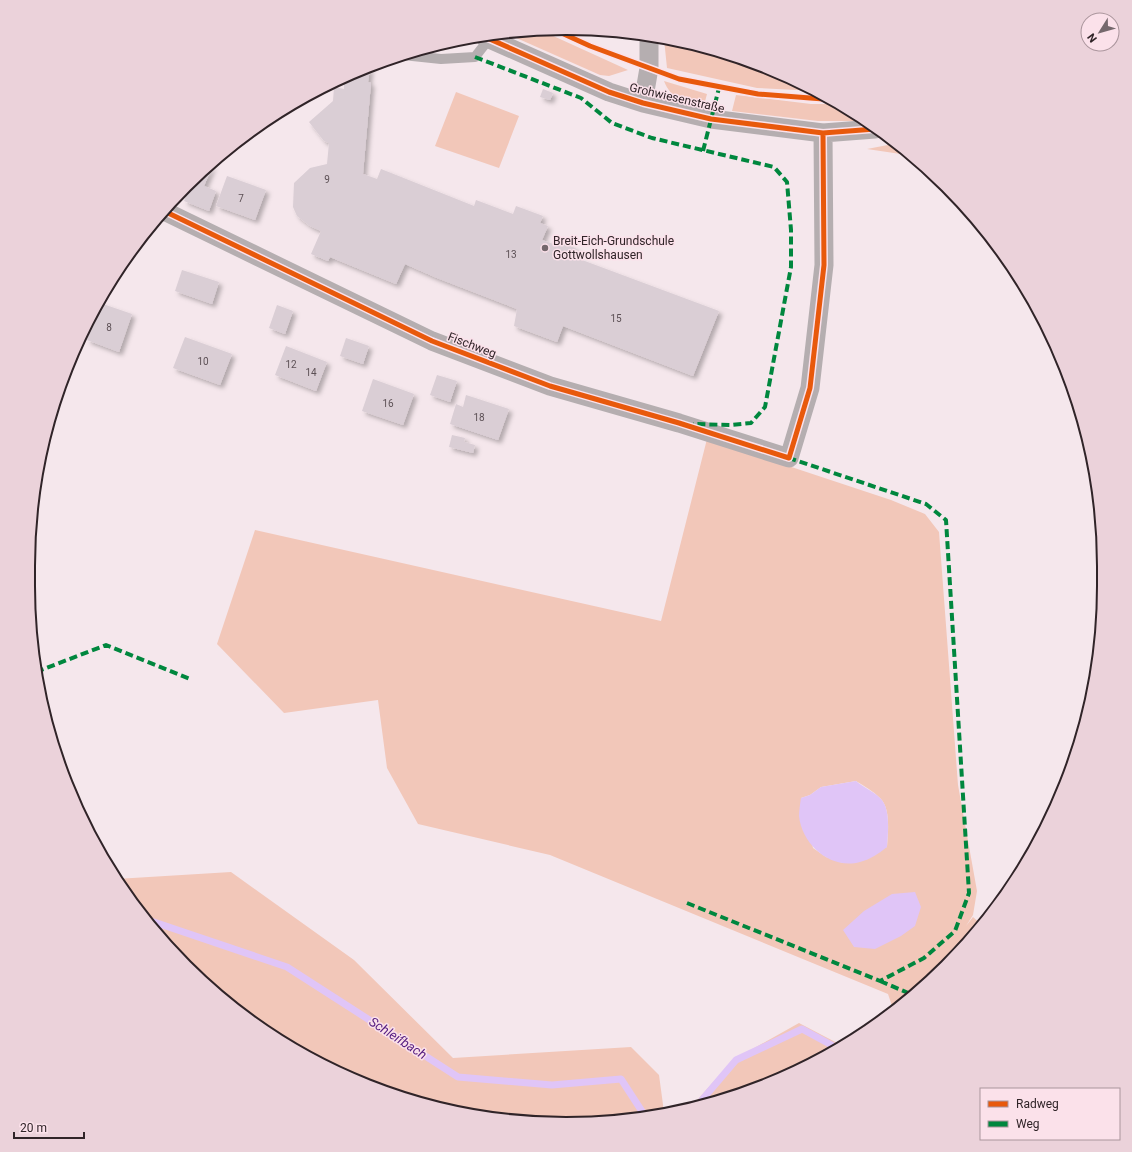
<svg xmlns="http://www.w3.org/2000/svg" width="1132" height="1152" font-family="Roboto,sans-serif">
  <defs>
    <filter id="shadow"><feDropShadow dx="3.5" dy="3.5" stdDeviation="2" flood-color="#0004"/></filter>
  </defs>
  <rect width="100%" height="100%" fill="#f5e7ec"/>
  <path fill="#f2c7b9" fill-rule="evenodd" d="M 531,29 L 538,29 L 628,70 L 609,76 L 600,75 L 505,33 Z
    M 664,39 L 739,57 L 816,91 L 757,88 L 667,68 Z
    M 664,81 L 707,94 L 703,109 C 685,104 671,99 664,81 Z
    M 456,92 L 519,116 L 499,168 L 435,146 Z
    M 736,95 L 811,104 L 840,104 L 864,121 L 818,121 L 732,111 Z
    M 896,144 L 914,156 L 867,149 L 893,144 Z
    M 707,439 L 891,500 L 925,514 L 939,532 L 958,785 L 977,891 L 973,915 L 966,926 L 973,917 L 982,925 L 971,941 L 894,1012 L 888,994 L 550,855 L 418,824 L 387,768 L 378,700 L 284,713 L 217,644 L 255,530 L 661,621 ZM 856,781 C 864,786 873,791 880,798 C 891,808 888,833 887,847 L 843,863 L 826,857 L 813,848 L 801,798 L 810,795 L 821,787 Z
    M 231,872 L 354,960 L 453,1058 L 631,1047 L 659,1075 L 664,1112 L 601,1123 L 496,1119 L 393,1095 L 297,1052 L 186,967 L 116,879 Z
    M 799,1023 L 841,1045 L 804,1068 L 705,1106 L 690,1108 L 733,1060 Z"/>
  <path fill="#e0c5f7" d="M 856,781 C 863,787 873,791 880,798 C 891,808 888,834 887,847 C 878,854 871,859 860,862 C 831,870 802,845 799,816 C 799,811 800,804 801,798 L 810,795 L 821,787 Z
    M 915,892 L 921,907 L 915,926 L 901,936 L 875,949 L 854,947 L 843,930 L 864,911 L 892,894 Z"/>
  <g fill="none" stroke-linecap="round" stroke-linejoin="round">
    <path stroke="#e0c5f7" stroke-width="7" d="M 148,920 L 287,967 L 458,1077 L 552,1085 L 621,1079 L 645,1116
      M 696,1107 L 736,1060 L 802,1029 L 837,1048"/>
  </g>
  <path fill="#daced5" filter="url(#shadow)" d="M 370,68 L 368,82 L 371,83 L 363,174 L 377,179 L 381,169 L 474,206 L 476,200 L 513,214 L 516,206 L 543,216 L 540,223 L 548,226 L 542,240 L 553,244 L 555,238 L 577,249 L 574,257 L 719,311 L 693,376 L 563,326 L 557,342 L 514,326 L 517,309 L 437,278 L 405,264 L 396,284 L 330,257 L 328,261 L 311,254 L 321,231 L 310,226 L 297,216 L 293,207 L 294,183 L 310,168 L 327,164 L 329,143 L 324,141 L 309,122 L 333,101 L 334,87 L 344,89 L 344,79 L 349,80 L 349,75 Z
    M 543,89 L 553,93 L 550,100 L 540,97 Z
    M 213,164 L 204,186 L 216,191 L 209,211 L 184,201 L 187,194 L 182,192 Z
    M 227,176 L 266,190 L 255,220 L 216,206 Z
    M 182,270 L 219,282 L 212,304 L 175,291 Z
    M 100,303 L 132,314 L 119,352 L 87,340 Z
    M 277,305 L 293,311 L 285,334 L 269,328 Z
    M 185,337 L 232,354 L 220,385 L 173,368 Z
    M 346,338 L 369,346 L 363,364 L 340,356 Z
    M 286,346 L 327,362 L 316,391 L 275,375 Z
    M 437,375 L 457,381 L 450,402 L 430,395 Z
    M 373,379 L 414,394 L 403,425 L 362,411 Z
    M 466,395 L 509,409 L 498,440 L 450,424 L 456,404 L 463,407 Z
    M 452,435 L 465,438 L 464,442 L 475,445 L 473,453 L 449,447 Z"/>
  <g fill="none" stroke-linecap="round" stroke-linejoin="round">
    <path stroke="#b5aeb0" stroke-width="10" d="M 403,55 L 441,59 L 475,57 L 489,39"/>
    <path stroke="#b5aeb0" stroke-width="19" d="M 485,37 L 609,92 L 643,103 L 711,119 L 823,133 L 875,129
      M 643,103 L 649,68 L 649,36
      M 162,210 L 432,341 L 550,386 L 679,423 L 789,458 L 810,388 L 824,265 L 823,133"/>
    <path stroke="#00873e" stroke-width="4" stroke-dasharray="8 4" stroke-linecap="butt" d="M 475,57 L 581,98 L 612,123 L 652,138 L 774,167 L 787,182 L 791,230 L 791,267 L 765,407 L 751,423 L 732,425 L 693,424
      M 703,151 L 719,88
      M 36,672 L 106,645 L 190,679
      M 687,903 L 880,981 L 924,958 L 955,931 L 969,893 L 946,520 L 926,504 L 789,458
      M 880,981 L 913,995"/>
    <defs>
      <path id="cycleway" d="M 555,30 L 590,46 L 679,79 L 758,94 L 836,100
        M 485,37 L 609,92 L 643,103 L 711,119 L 823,133 L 875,129
        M 162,210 L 432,341 L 550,386 L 679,423 L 789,458 L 810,388 L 824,265 L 823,133"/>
    </defs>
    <use href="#cycleway" stroke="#fbe1ea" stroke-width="8"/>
    <use href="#cycleway" stroke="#e8590c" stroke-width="5"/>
  </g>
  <circle fill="#75686d" stroke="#fbe1ea" stroke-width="1.5" cx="545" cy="248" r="4"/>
  <g text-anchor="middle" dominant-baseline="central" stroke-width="3" stroke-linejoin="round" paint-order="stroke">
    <g font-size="10" fill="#5c5055">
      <text x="327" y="179">9</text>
      <text x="241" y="198">7</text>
      <text x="511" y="254">13</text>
      <text x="616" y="318">15</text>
      <text x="109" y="327">8</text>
      <text x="203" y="361">10</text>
      <text x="291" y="364">12</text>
      <text x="311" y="372">14</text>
      <text x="388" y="403">16</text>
      <text x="479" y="417">18</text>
    </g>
    <g font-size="12" fill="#302428" stroke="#fbe1ea">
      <text transform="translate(677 98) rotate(13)">Grohwiesenstraße</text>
      <text transform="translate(472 345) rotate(21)">Fischweg</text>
    </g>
    <g font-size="12" fill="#302428" stroke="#fbe1ea" text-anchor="start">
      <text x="553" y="241">Breit-Eich-Grundschule<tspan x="553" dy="14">Gottwollshausen</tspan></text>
    </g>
    <g font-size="13" font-style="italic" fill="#541b7f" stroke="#fbe1ea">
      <text transform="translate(398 1038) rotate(33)">Schleifbach</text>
    </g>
  </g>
  <path d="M0 0H1132V1152H0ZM566 35H566A531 531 0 0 1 1097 566V586A531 531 0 0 1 566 1117H566A531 531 0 0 1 35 586V566A531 531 0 0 1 566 35Z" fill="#ebd2da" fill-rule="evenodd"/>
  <path fill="none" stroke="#302428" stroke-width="2" d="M566 35H566A531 531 0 0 1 1097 566V586A531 531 0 0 1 566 1117H566A531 531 0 0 1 35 586V566A531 531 0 0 1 566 35Z"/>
  <rect x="980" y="1088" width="140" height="52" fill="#fbe1ea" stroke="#aa959c"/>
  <rect x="988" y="1101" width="20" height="6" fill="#e8590c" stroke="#aa959c"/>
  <text x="1016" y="1108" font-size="12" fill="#302428">Radweg</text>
  <rect x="988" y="1121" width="20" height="6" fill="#00873e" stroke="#aa959c"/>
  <text x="1016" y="1128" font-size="12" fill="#302428">Weg</text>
  <g transform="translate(1100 32) rotate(233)"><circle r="19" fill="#fbe1ea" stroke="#aa959c"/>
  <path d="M0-3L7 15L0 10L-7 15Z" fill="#75686d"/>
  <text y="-6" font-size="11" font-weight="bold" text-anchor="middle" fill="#302428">N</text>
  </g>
  <path d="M14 1132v6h70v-6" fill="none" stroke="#302428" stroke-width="2"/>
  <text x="20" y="1132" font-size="12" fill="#302428" stroke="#fbe1ea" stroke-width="3" paint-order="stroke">20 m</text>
</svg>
